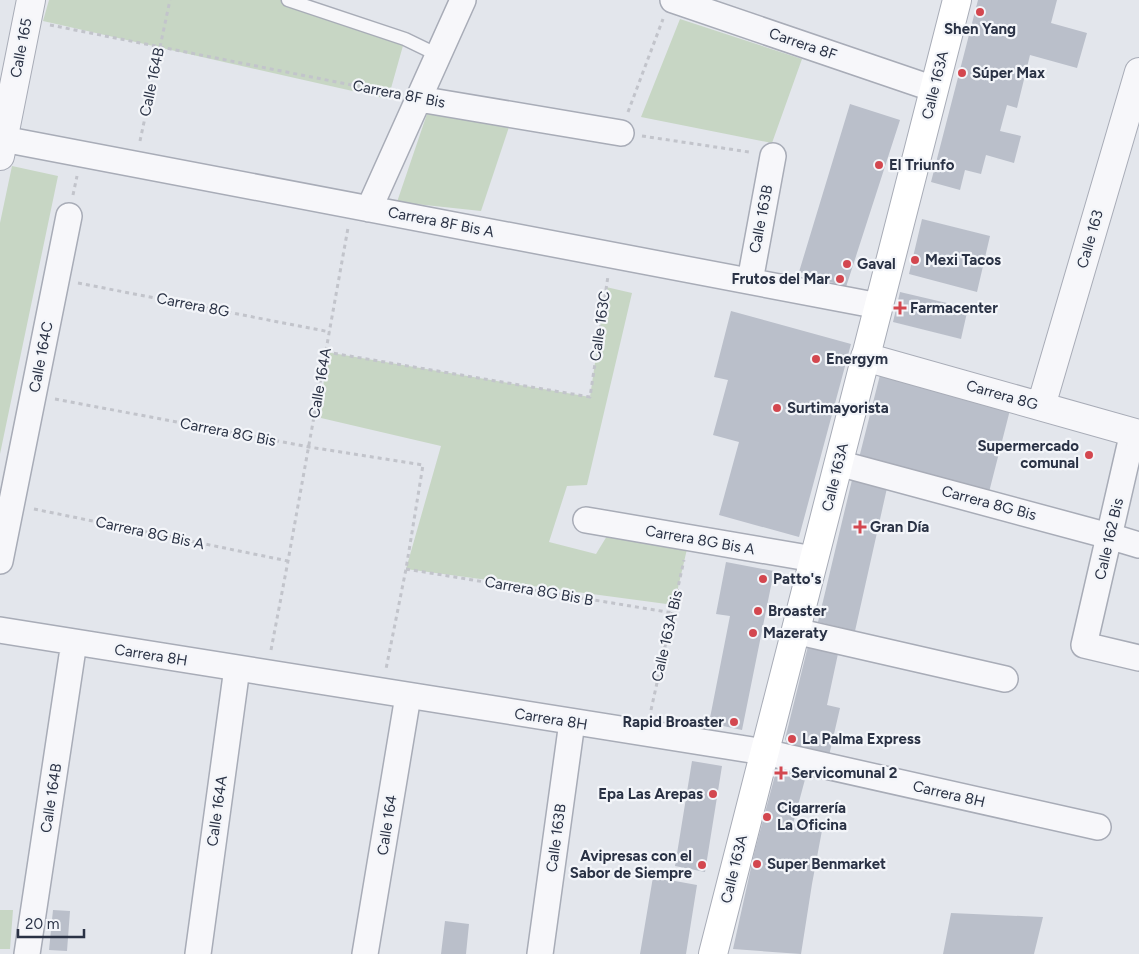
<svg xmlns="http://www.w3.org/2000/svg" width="1139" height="954" font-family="Figtree,sans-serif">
  <rect width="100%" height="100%" fill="#e3e6ec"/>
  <path fill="#c7d6c4" d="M 49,0 L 288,0 L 404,42 L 388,99 L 43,21 Z
    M 680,19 L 802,59 L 772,143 L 641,117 Z
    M 428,111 L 509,127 L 481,211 L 397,202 Z
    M 12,166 L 58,176 L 0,454 L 0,223 Z
    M 606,287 L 632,293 L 587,485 L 567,486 L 549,542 L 596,554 L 610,531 L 687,549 L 674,605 L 406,569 L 441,446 L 321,418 L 326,352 L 590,397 Z
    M 0,910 L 13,910 L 10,949 L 0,949 Z"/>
  <path fill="#babfca" d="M 978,0 L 1057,0 L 1051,23 L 1087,33 L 1077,68 L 1030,55 L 1017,108 L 1007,105 L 1000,131 L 1021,136 L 1014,163 L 986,155 L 981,174 L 965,170 L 960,190 L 931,182 Z
    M 850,104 L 900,120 L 846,287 L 799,272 Z
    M 922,219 L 990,236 L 977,292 L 909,274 Z
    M 900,292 L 968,308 L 961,339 L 893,322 Z
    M 731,311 L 851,344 L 799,537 L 719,515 L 739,442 L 713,435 L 728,380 L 714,377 Z
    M 880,375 L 1010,410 L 988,496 L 858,462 Z
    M 852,480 L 887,488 L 855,631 L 818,622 Z
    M 726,562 L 774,571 L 742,730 L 709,723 L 730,616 L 716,614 Z
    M 809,642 L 839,649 L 827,705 L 840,708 L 828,760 L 790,750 L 785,739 Z
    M 692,761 L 722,766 L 705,872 L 675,866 Z
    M 778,764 L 807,772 L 793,824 L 823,825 L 812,884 L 801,954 L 733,949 L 754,854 Z
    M 653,877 L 697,885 L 686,954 L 640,954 Z
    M 53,910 L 70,911 L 67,951 L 49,950 Z
    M 951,913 L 1043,917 L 1034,954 L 943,954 Z
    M 445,921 L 469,924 L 466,954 L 441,954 Z"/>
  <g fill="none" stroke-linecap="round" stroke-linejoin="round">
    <defs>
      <path id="service" d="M 288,0 L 405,39 L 438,55"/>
      <path id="minor" d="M 673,0 L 934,89
        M 419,99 L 621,133
        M 3,139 L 879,306
        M 369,209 L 463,0
        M 750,281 L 773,156
        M 1133,432 L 1084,645 L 1139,658
        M 838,463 L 1109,536 L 1139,545
        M 586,520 L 814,559
        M 0,561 L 69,216
        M 0,630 L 764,752 L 1098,827
        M 795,631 L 1005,679
        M 27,954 L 74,642
        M 198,954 L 237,668
        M 365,954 L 408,696
        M 540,954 L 572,722"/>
      <path id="tertiary" d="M 0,156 L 31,0
        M 865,357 L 1139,434
        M 1041,406 L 1139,72"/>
      <path id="secondary" d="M 713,954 L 957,0"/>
    </defs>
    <use href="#service" stroke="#a8acb7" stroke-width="15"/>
    <use href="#minor" stroke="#a8acb7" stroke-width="28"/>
    <use href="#tertiary" stroke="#a8acb7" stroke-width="30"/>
    <use href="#secondary" stroke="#a8acb7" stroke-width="30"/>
    <path stroke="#c2c4cb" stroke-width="3" stroke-dasharray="4 4" stroke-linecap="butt" d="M 50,25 L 397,94
      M 628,112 L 663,19
      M 642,136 L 749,152
      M 140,141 L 170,0
      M 73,195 L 77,176
      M 78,283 L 330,332
      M 326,352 L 590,397 L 608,276
      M 55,399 L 309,447 L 423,465 L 406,569 L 386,669
      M 34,509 L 288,561
      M 406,569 L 673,613
      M 271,650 L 288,561 L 348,228
      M 651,710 L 684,560"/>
    <use href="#service" stroke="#f7f7fa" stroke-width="12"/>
    <use href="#minor" stroke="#f7f7fa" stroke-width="25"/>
    <use href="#tertiary" stroke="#f7f7fa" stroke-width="28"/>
    <use href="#secondary" stroke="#fff" stroke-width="28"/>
  </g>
  <g fill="#d3474f" stroke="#f3f5f9" stroke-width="2">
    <circle cx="980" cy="12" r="5"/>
    <circle cx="962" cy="73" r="5"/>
    <circle cx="879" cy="165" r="5"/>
    <circle cx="915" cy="260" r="5"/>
    <circle cx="847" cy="264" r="5"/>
    <circle cx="840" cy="279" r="5"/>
    <path d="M897.5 300.5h5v5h5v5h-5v5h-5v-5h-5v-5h5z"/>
    <circle cx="816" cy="359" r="5"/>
    <circle cx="777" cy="408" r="5"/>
    <circle cx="1089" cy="455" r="5"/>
    <path d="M857.5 519.5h5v5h5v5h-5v5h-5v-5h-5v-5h5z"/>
    <circle cx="763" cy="579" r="5"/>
    <circle cx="758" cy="611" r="5"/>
    <circle cx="753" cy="633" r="5"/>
    <circle cx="734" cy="722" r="5"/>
    <circle cx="792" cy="739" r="5"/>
    <path d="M778.5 765.5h5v5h5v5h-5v5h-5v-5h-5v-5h5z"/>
    <circle cx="713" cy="794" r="5"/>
    <circle cx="767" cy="817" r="5"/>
    <circle cx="757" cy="864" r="5"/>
    <circle cx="702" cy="865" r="5"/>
  </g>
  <g text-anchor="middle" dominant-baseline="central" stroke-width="4.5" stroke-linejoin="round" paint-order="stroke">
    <g font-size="15" font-weight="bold" fill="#2a3245" stroke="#f3f5f9" text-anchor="start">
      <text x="980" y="29" text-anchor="middle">Shen Yang</text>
      <text x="972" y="73">Súper Max</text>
      <text x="889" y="165">El Triunfo</text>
      <text x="925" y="260">Mexi Tacos</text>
      <text x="857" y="264">Gaval</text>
      <text x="830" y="279" text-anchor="end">Frutos del Mar</text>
      <text x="910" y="308">Farmacenter</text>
      <text x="826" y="359">Energym</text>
      <text x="787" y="408">Surtimayorista</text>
      <text x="1079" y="446" text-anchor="end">Supermercado<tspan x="1079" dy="17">comunal</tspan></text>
      <text x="870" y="527">Gran Día</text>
      <text x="773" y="579">Patto's</text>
      <text x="768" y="611">Broaster</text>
      <text x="763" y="633">Mazeraty</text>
      <text x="724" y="722" text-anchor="end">Rapid Broaster</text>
      <text x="802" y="739">La Palma Express</text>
      <text x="791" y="773">Servicomunal 2</text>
      <text x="703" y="794" text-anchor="end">Epa Las Arepas</text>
      <text x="777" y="808">Cigarrería<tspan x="777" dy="17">La Oficina</tspan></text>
      <text x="692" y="856" text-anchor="end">Avipresas con el<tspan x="692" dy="17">Sabor de Siempre</tspan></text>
      <text x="767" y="864">Super Benmarket</text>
    </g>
    <g font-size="15" fill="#2a3245" stroke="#f3f5f9">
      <text transform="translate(803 44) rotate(19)">Carrera 8F</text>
      <text transform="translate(21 48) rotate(-79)">Calle 165</text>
      <text transform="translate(152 82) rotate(-78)">Calle 164B</text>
      <text transform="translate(935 85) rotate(-76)">Calle 163A</text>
      <text transform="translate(399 94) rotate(11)">Carrera 8F Bis</text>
      <text transform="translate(761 219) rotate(-79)">Calle 163B</text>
      <text transform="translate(441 222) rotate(11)">Carrera 8F Bis A</text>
      <text transform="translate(1090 239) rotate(-74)">Calle 163</text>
      <text transform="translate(193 305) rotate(11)">Carrera 8G</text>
      <text transform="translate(600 326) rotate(-82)">Calle 163C</text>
      <text transform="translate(41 357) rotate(-79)">Calle 164C</text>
      <text transform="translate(320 383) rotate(-80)">Calle 164A</text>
      <text transform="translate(1002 395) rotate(16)">Carrera 8G</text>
      <text transform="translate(228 432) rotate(11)">Carrera 8G Bis</text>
      <text transform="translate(835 477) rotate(-76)">Calle 163A</text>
      <text transform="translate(989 503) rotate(15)">Carrera 8G Bis</text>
      <text transform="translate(150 533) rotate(12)">Carrera 8G Bis A</text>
      <text transform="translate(1109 539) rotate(-77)">Calle 162 Bis</text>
      <text transform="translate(700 540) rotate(10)">Carrera 8G Bis A</text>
      <text transform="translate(539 591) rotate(10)">Carrera 8G Bis B</text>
      <text transform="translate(667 636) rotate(-77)">Calle 163A Bis</text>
      <text transform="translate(151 655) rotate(9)">Carrera 8H</text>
      <text transform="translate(551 719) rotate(9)">Carrera 8H</text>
      <text transform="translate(949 794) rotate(13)">Carrera 8H</text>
      <text transform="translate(51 798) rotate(-81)">Calle 164B</text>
      <text transform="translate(217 811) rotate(-82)">Calle 164A</text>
      <text transform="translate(387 825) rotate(-81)">Calle 164</text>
      <text transform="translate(556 838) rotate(-82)">Calle 163B</text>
      <text transform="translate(734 869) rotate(-76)">Calle 163A</text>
    </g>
  </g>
  <path d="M18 929v8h66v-8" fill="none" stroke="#2a3245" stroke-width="2.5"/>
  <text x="25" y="929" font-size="15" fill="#2a3245" stroke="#f3f5f9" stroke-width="4" paint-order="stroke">20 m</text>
</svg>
